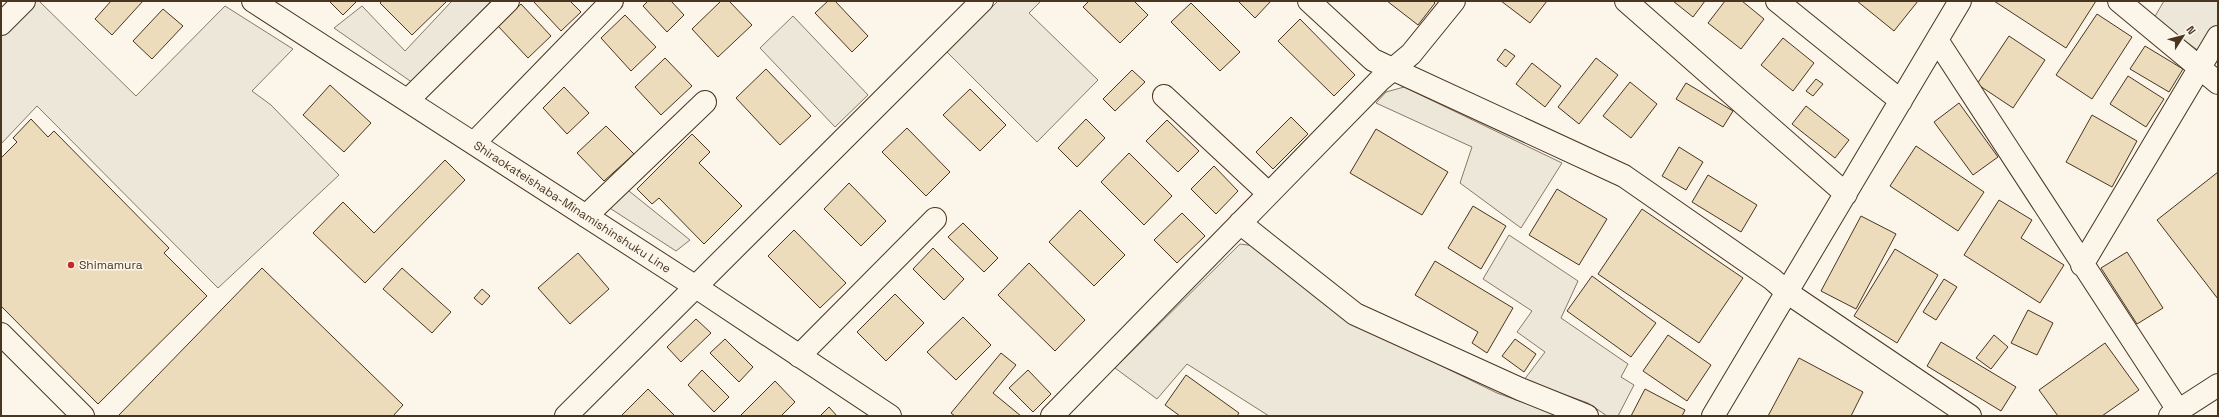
<svg xmlns="http://www.w3.org/2000/svg" width="2219" height="417" font-family="'Space Grotesk',sans-serif">
  <rect width="100%" height="100%" fill="#fbf6e9"/>
  <path fill="#ede7d9" stroke="#887966" d="M 37,1 L 39,1 L 136,96 L 225,6 L 293,49 L 252,91 L 271,105 L 339,175 L 218,288 L 37,106 L 1,144 L 1,37 Z
    M 452,1 L 491,1 L 413,83 L 334,28 L 362,6 L 405,51 Z
    M 998,1 L 1041,1 L 1029,13 L 1098,80 L 1037,142 L 947,52 Z
    M 2164,1 L 2218,1 L 2218,29 L 2203,54 L 2154,18 Z
    M 793,16 L 868,95 L 835,127 L 760,48 Z
    M 1404,87 L 1562,163 L 1521,228 L 1460,183 L 1472,147 L 1376,103 L 1386,92 Z
    M 624,187 L 690,240 L 676,251 L 605,205 Z
    M 1509,235 L 1578,281 L 1561,318 L 1628,364 L 1621,377 L 1634,385 L 1618,416 L 1607,416 L 1588,403 L 1524,380 L 1545,352 L 1517,332 L 1532,311 L 1483,279 Z
    M 1240,244 L 1256,246 L 1350,321 L 1497,393 L 1561,416 L 1269,416 L 1187,364 L 1157,399 L 1115,368 Z"/>
  <path fill="#ecdcbc" stroke="#4a3520" d="M 111,1 L 143,1 L 112,35 L 95,19 Z
    M 329,1 L 357,1 L 343,15 Z
    M 382,1 L 445,1 L 446,2 L 412,35 L 380,3 Z
    M 533,1 L 570,1 L 581,12 L 561,31 Z
    M 648,1 L 671,1 L 684,15 L 667,32 L 643,6 Z
    M 721,1 L 729,1 L 752,25 L 718,57 L 692,29 Z
    M 828,1 L 835,1 L 868,36 L 852,52 L 815,13 Z
    M 1089,1 L 1134,1 L 1148,15 L 1120,43 L 1083,7 Z
    M 1238,1 L 1271,1 L 1255,18 Z
    M 1387,1 L 1433,1 L 1435,3 L 1418,25 Z
    M 1501,1 L 1547,1 L 1530,23 Z
    M 1673,1 L 1705,1 L 1693,17 Z
    M 1725,1 L 1742,1 L 1764,19 L 1741,49 L 1708,23 Z
    M 1857,1 L 1918,1 L 1894,31 Z
    M 1994,1 L 2096,1 L 2066,48 Z
    M 1191,3 L 1240,52 L 1220,71 L 1171,22 Z
    M 521,4 L 551,36 L 528,58 L 498,26 Z
    M 163,9 L 183,26 L 152,59 L 133,41 Z
    M 2097,14 L 2132,37 L 2092,99 L 2056,75 Z
    M 625,15 L 656,47 L 631,71 L 601,38 Z
    M 1300,19 L 1355,75 L 1334,96 L 1278,41 Z
    M 2009,36 L 2045,60 L 2013,108 L 1977,84 Z
    M 1783,38 L 1814,63 L 1793,91 L 1761,65 Z
    M 2145,46 L 2183,69 L 2169,92 L 2130,69 Z
    M 1505,49 L 1515,56 L 1506,67 L 1497,60 Z
    M 665,58 L 692,86 L 661,115 L 635,87 Z
    M 1596,58 L 1618,75 L 1579,124 L 1558,107 Z
    M 1532,63 L 1561,86 L 1545,107 L 1516,84 Z
    M 766,69 L 811,116 L 780,145 L 736,98 Z
    M 1132,70 L 1145,82 L 1115,111 L 1103,99 Z
    M 2128,76 L 2164,99 L 2146,127 L 2110,104 Z
    M 1816,79 L 1823,84 L 1813,96 L 1806,91 Z
    M 1630,82 L 1657,104 L 1631,138 L 1603,116 Z
    M 1686,83 L 1733,111 L 1723,127 L 1676,99 Z
    M 330,85 L 371,123 L 344,152 L 303,115 Z
    M 564,87 L 589,113 L 567,134 L 543,108 Z
    M 970,89 L 1006,125 L 980,151 L 943,115 Z
    M 1959,103 L 1998,157 L 1973,175 L 1934,122 Z
    M 1806,106 L 1849,140 L 1835,158 L 1792,124 Z
    M 2092,115 L 2137,141 L 2112,187 L 2066,162 Z
    M 1291,117 L 1308,134 L 1273,169 L 1256,152 Z
    M 31,119 L 48,137 L 54,131 L 169,248 L 164,253 L 207,296 L 98,404 L 1,306 L 1,158 L 17,142 L 13,138 Z
    M 1086,119 L 1105,138 L 1077,167 L 1058,148 Z
    M 1167,120 L 1199,151 L 1178,172 L 1146,141 Z
    M 606,126 L 634,154 L 604,181 L 577,153 Z
    M 907,128 L 950,172 L 926,196 L 882,152 Z
    M 1376,129 L 1448,172 L 1422,215 L 1350,173 Z
    M 692,134 L 710,152 L 699,163 L 742,206 L 704,244 L 659,198 L 652,204 L 637,189 Z
    M 1916,146 L 1984,192 L 1958,231 L 1890,186 Z
    M 1679,147 L 1703,162 L 1686,190 L 1662,176 Z
    M 1129,153 L 1172,196 L 1144,225 L 1101,182 Z
    M 445,160 L 465,180 L 365,283 L 313,233 L 343,202 L 374,233 Z
    M 1214,166 L 1238,191 L 1216,214 L 1191,189 Z
    M 2218,172 L 2218,299 L 2157,220 Z
    M 1708,175 L 1757,205 L 1741,232 L 1692,202 Z
    M 849,183 L 886,221 L 861,246 L 824,209 Z
    M 1557,189 L 1607,219 L 1579,265 L 1529,235 Z
    M 1999,200 L 2032,220 L 2021,238 L 2064,265 L 2040,303 L 1964,255 Z
    M 1473,206 L 1506,226 L 1481,269 L 1448,248 Z
    M 1642,209 L 1743,278 L 1699,343 L 1598,274 Z
    M 1080,210 L 1125,255 L 1094,286 L 1049,242 Z
    M 1182,213 L 1205,236 L 1177,263 L 1154,240 Z
    M 1861,216 L 1896,234 L 1856,309 L 1821,291 Z
    M 963,223 L 998,258 L 984,272 L 948,237 Z
    M 794,230 L 846,283 L 820,308 L 768,256 Z
    M 933,248 L 964,279 L 944,300 L 913,269 Z
    M 1895,249 L 1938,275 L 1897,343 L 1854,316 Z
    M 2127,252 L 2163,308 L 2137,324 L 2101,268 Z
    M 578,253 L 609,289 L 570,324 L 538,288 Z
    M 1435,261 L 1513,308 L 1487,353 L 1472,343 L 1478,332 L 1415,295 Z
    M 1029,263 L 1085,320 L 1055,351 L 998,295 Z
    M 262,268 L 403,405 L 393,416 L 118,416 Z
    M 402,268 L 451,312 L 432,333 L 383,289 Z
    M 1592,276 L 1656,323 L 1631,357 L 1567,311 Z
    M 1944,279 L 1957,287 L 1936,320 L 1923,312 Z
    M 482,289 L 490,296 L 482,305 L 474,298 Z
    M 895,294 L 924,323 L 886,361 L 857,332 Z
    M 2028,310 L 2053,323 L 2037,355 L 2011,343 Z
    M 963,317 L 991,345 L 956,380 L 927,352 Z
    M 696,319 L 711,333 L 681,362 L 667,347 Z
    M 1668,335 L 1711,365 L 1687,401 L 1643,371 Z
    M 1994,335 L 2008,347 L 1991,369 L 1976,358 Z
    M 725,339 L 753,367 L 739,382 L 710,353 Z
    M 1515,339 L 1536,354 L 1524,372 L 1502,356 Z
    M 1941,342 L 2016,387 L 2001,411 L 1927,366 Z
    M 2105,343 L 2139,390 L 2102,416 L 2058,416 L 2039,390 Z
    M 1001,353 L 1016,365 L 993,393 L 1021,416 L 955,416 L 951,413 Z
    M 1799,358 L 1863,392 L 1851,416 L 1768,416 Z
    M 702,370 L 729,397 L 714,412 L 688,385 Z
    M 1028,370 L 1051,394 L 1033,412 L 1009,388 Z
    M 1186,375 L 1239,413 L 1237,416 L 1180,416 L 1165,405 Z
    M 775,381 L 795,402 L 781,416 L 740,416 Z
    M 648,389 L 675,416 L 621,416 Z
    M 1645,389 L 1685,410 L 1682,416 L 1631,416 Z
    M 829,407 L 837,416 L 820,416 Z"/>
  <g fill="none" stroke-linecap="round" stroke-linejoin="round">
    <defs>
      <path id="minor" d="M 1309,1 L 1373,60 L 1624,176 L 1772,279 L 1788,293 L 1970,416
        M 1626,1 L 1846,194
        M 1777,1 L 1901,101
        M 2119,1 L 2218,83
        M 1,24 L 24,1
        M 1937,40 L 2178,410
        M 1164,96 L 1268,193
        M 408,100 L 508,1
        M 474,143 L 612,1
        M 586,216 L 705,102
        M 1240,223 L 1355,314 L 1520,389 L 1587,416
        M 2082,265 L 2218,37
        M 1,334 L 83,416
        M 799,356 L 935,219
        M 566,416 L 982,1
        M 1052,416 L 1380,80 L 1411,54 L 1454,1
        M 1713,416 L 1960,1"/>
      <g id="major">
        <path id="s1" d="M 253,1 L 696,287 L 890,416"/>
        <path d="M 2170,416 L 2218,385"/>
      </g>
    </defs>
    <use href="#minor" stroke="#4a3520" stroke-width="24"/>
    <use href="#major" stroke="#4a3520" stroke-width="24"/>
    <use href="#minor" stroke="#fbf6e9" stroke-width="22"/>
    <use href="#major" stroke="#fbf6e9" stroke-width="22"/>
  </g>
  <circle fill="#c62828" stroke="#fbf6e9" stroke-width="1.5" cx="71" cy="265" r="4"/>
  <g text-anchor="middle" dominant-baseline="central" stroke-width="3" stroke-linejoin="round" paint-order="stroke">
    <g font-size="12" fill="#4a3520" stroke="#fbf6e9">
      <text stroke="none"><textPath href="#s1" startOffset="380">Shiraokateishaba-Minamishinshuku Line</textPath></text>
    </g>
    <g font-size="12" fill="#4a3520" stroke="#fbf6e9" text-anchor="start">
      <text x="79" y="265">Shimamura</text>
    </g>
  </g>
  <rect width="2219" height="417" fill="none" stroke="#4a3520" stroke-width="4"/>
  <g transform="translate(2183 36) rotate(54)" stroke="#fbf6e9" stroke-width="3" paint-order="stroke">
  <path d="M0-3L7 15L0 10L-7 15Z" fill="#4a3520"/>
  <text y="-6" font-size="11" font-weight="bold" text-anchor="middle" fill="#4a3520">N</text>
  </g>
</svg>
